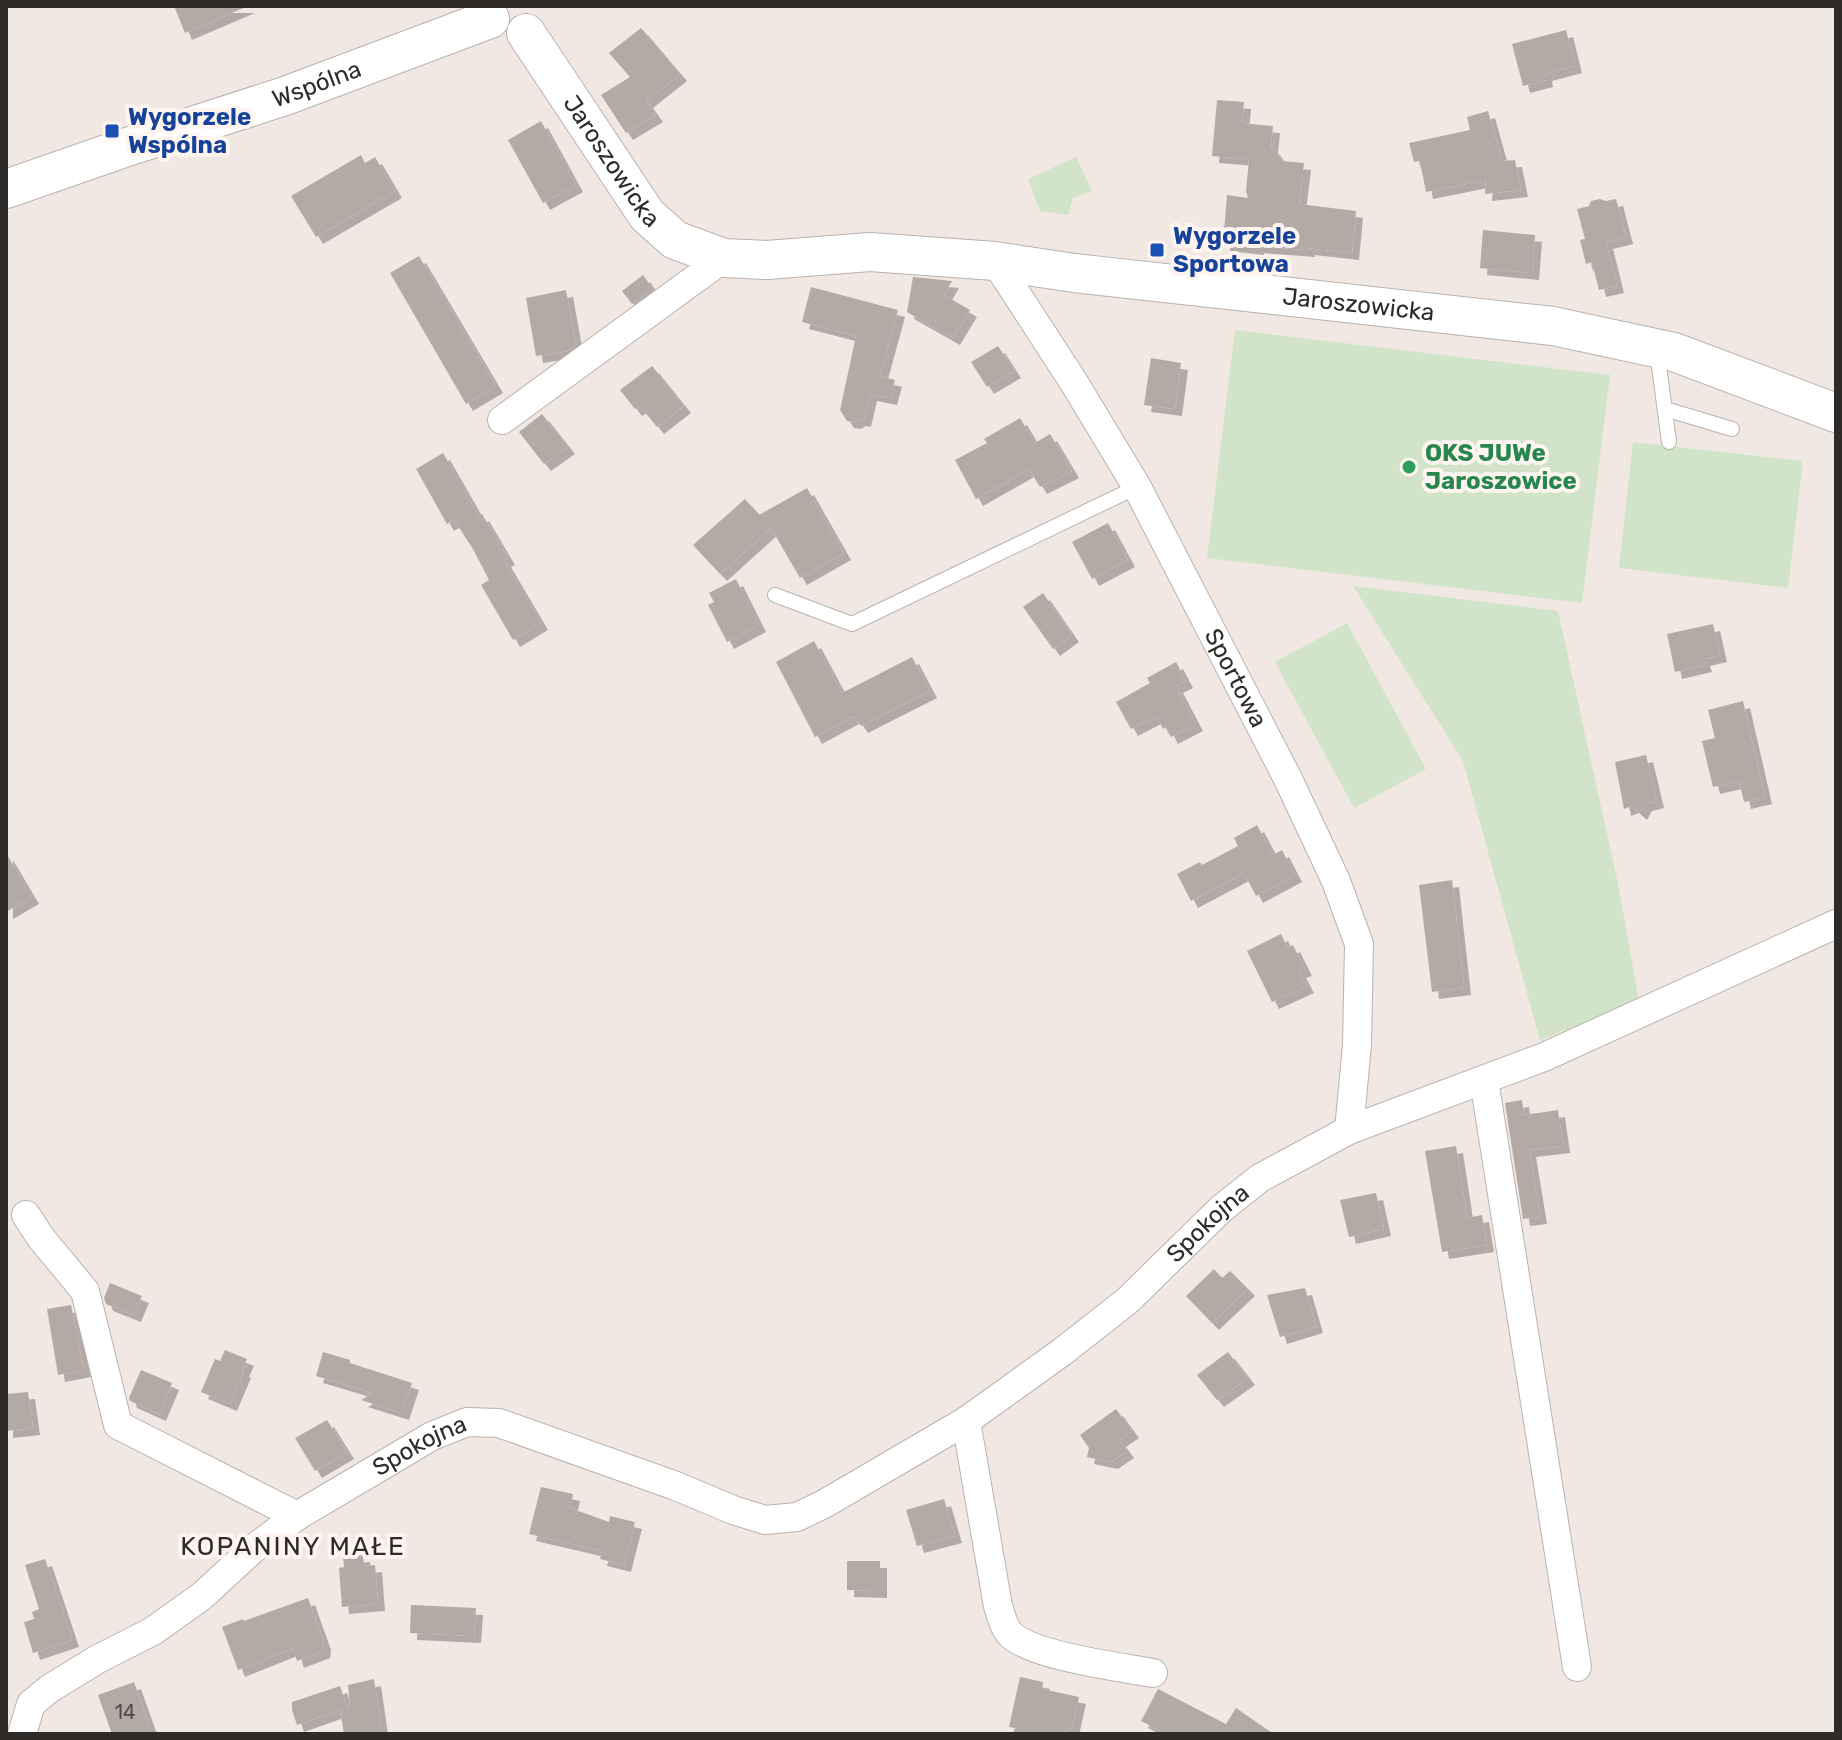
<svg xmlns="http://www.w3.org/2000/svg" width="1842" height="1740" font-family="Rubik,sans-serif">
  <defs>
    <filter id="shadow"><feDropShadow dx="7" dy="7" stdDeviation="0" flood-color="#0004"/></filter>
  </defs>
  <rect width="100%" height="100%" fill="#f1e8e3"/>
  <path fill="#d1e3c9" d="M 1076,157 L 1092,191 L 1073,198 L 1068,215 L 1040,211 L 1028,179 Z
    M 1235,330 L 1610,375 L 1582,603 L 1207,558 Z
    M 1633,442 L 1803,461 L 1788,588 L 1619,568 Z
    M 1353,586 L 1558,611 L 1618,884 L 1639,1001 L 1540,1040 L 1463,761 Z
    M 1347,623 L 1426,769 L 1354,808 L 1275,662 Z"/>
  <path fill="#b3aaa5" filter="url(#shadow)" d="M 174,6 L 248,6 L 185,33 Z
    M 641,28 L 680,74 L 646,101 L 656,115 L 626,133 L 601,95 L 630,77 L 609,53 Z
    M 1566,30 L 1575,66 L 1545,74 L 1546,80 L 1523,86 L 1512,44 Z
    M 1217,100 L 1244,102 L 1242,123 L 1273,126 L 1271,146 L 1283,161 L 1304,163 L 1299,204 L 1356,211 L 1352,253 L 1308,248 L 1308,250 L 1257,246 L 1257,248 L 1223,244 L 1227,195 L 1248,198 L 1246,191 L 1249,159 L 1212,156 Z
    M 1488,111 L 1502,161 L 1515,160 L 1521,190 L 1485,194 L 1486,180 L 1426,192 L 1420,161 L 1414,162 L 1409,143 L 1470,130 L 1467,117 Z
    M 541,121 L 576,185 L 543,203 L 508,140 Z
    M 361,155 L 365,163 L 375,157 L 395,191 L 316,237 L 291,196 Z
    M 1600,199 L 1606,201 L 1616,199 L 1626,237 L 1606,242 L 1617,286 L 1599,290 L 1592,262 L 1586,264 L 1580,240 L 1585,239 L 1577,209 L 1589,206 L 1591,201 Z
    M 1483,230 L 1535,235 L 1532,273 L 1480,268 Z
    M 419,256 L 496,386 L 466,404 L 390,273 Z
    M 643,275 L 653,289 L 632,304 L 622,291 Z
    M 913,277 L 952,281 L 944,295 L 970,310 L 953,338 L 907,312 Z
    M 811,287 L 898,310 L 880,376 L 895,380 L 890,398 L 870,394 L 864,420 L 859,419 L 854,422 L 847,421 L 840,410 L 856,336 L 802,322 Z
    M 566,290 L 576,345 L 568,351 L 536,356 L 526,298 Z
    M 998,346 L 1014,371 L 987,387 L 971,362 Z
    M 1151,358 L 1181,363 L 1175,409 L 1144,405 Z
    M 652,366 L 684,406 L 657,427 L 640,406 L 635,409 L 620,390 Z
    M 542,414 L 568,447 L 544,464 L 519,432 Z
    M 1020,418 L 1035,443 L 1050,434 L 1072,471 L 1040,487 L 1029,469 L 976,499 L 955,460 L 987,443 L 984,439 Z
    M 443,453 L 479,516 L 482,514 L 508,558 L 504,560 L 541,623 L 513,640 L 481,585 L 489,580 L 473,549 L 454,520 L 447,524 L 416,469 Z
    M 807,488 L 844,553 L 800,578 L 771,528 L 720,574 L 693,545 L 745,499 L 759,515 Z
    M 1108,523 L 1128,560 L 1092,579 L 1072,542 Z
    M 736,579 L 759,625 L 727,642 L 708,605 L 714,602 L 709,593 Z
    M 1043,593 L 1072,635 L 1053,649 L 1023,607 Z
    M 1713,624 L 1720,655 L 1703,659 L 1705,665 L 1675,672 L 1667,634 Z
    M 814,641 L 842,693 L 912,657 L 930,691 L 861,726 L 854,716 L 815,737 L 776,662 Z
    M 1176,662 L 1186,681 L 1176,686 L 1196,724 L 1171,737 L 1166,727 L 1163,729 L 1156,716 L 1131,729 L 1116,702 L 1150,683 L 1147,678 Z
    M 1743,701 L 1765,797 L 1744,802 L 1739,781 L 1713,787 L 1702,741 L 1715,738 L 1708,710 Z
    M 1646,755 L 1657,801 L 1645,804 L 1640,813 L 1632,806 L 1624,809 L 1615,762 Z
    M 1257,825 L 1273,855 L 1282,850 L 1295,875 L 1256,896 L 1244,873 L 1191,901 L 1177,874 L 1200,862 L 1202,865 L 1238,846 L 1234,838 Z
    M 6,853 L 32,897 L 6,912 Z
    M 1452,880 L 1464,988 L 1432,992 L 1419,885 Z
    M 1281,934 L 1288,948 L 1293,945 L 1305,969 L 1299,971 L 1307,986 L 1272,1002 L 1247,951 Z
    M 1522,1100 L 1524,1115 L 1558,1110 L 1563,1146 L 1529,1150 L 1540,1217 L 1523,1219 L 1505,1103 Z
    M 1456,1146 L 1467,1218 L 1482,1215 L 1487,1245 L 1442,1252 L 1425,1151 Z
    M 1376,1193 L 1384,1229 L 1349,1237 L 1340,1200 Z
    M 1214,1269 L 1222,1278 L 1230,1271 L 1248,1289 L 1212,1323 L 1186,1296 Z
    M 110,1283 L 142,1296 L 134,1315 L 106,1304 L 104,1298 Z
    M 1305,1288 L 1316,1326 L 1280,1337 L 1267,1295 Z
    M 71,1305 L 84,1370 L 58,1375 L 47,1309 Z
    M 225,1350 L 247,1359 L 242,1370 L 244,1371 L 230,1404 L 201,1392 L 215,1359 L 220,1361 Z
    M 323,1352 L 350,1360 L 350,1363 L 412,1383 L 402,1413 L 361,1400 L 373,1393 L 316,1376 Z
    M 1228,1352 L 1248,1378 L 1217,1400 L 1197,1375 Z
    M 141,1370 L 172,1383 L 159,1414 L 130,1401 L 129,1398 Z
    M 28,1392 L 33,1428 L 6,1431 L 6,1394 Z
    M 1116,1409 L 1132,1431 L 1119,1440 L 1127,1451 L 1111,1462 L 1087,1457 L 1089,1448 L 1080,1435 Z
    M 327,1420 L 347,1452 L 315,1471 L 295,1438 Z
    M 541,1487 L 573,1494 L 570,1508 L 609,1522 L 610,1516 L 635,1522 L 624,1565 L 600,1559 L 602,1551 L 529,1534 Z
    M 944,1499 L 955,1536 L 917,1546 L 906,1510 Z
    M 363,1555 L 364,1566 L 375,1565 L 378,1604 L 342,1607 L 339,1568 L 344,1567 L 343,1557 Z
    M 45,1559 L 72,1640 L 33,1653 L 24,1622 L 34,1619 L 32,1612 L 39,1609 L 25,1565 Z
    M 847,1561 L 880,1561 L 880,1591 L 847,1590 Z
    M 308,1598 L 324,1643 L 323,1651 L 297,1661 L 293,1648 L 238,1670 L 222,1627 L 243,1619 L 244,1621 Z
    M 411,1605 L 476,1608 L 474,1636 L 410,1633 Z
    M 1020,1677 L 1043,1682 L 1042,1689 L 1079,1697 L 1072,1728 L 1060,1734 L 1013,1734 L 1015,1728 L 1009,1727 Z
    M 374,1679 L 382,1734 L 344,1734 L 340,1710 L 297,1725 L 292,1710 L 292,1702 L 340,1686 L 347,1708 L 350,1707 L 348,1685 Z
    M 134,1682 L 151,1730 L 140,1734 L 112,1734 L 98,1695 Z
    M 1158,1689 L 1226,1724 L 1236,1708 L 1274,1734 L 1166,1734 L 1141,1721 Z"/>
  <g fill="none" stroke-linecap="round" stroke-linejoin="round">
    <defs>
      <path id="lane" d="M 1657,351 L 1669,442
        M 1665,409 L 1732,429
        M 775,595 L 852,624 L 1137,487"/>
      <g id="street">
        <path id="s1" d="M 995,261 L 1073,381 L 1137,487 L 1288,779 L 1336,881 L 1359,944 L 1357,1045 L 1349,1130"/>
        <path d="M 502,420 L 724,258"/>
        <path d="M 1484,1080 L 1577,1667"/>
        <path d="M 26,1215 L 41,1238 L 85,1291 L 118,1425 L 297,1516"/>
        <path d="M 966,1421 L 998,1606 C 1001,1615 1004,1628 1010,1634 C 1032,1656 1120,1667 1153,1673"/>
        <path id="s2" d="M 22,1734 L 31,1704 L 49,1689 L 98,1659 L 153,1631 L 202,1596 L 253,1549 L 297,1516 L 432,1436 L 467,1422 L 499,1423 L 676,1486 L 733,1510 L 765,1520 L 797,1517 L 824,1504 L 966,1421 L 1062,1352 L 1127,1301 L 1221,1209 L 1260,1178 L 1349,1130 L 1544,1057 L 1836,924"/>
      </g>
      <g id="secondary">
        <path id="s3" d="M 526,33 L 647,215 L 675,240 L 724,258 L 767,260 L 870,252 L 995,261 L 1074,273 L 1553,326 L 1674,352 L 1836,413"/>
        <path id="s4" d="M 6,189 L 121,149 L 285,96 L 490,19"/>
      </g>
    </defs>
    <use href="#lane" stroke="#bab2ad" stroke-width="16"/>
    <use href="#street" stroke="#bab2ad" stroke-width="30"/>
    <use href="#secondary" stroke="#bab2ad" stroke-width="40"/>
    <use href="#lane" stroke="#fff" stroke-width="14"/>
    <use href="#street" stroke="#fff" stroke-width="28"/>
    <use href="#secondary" stroke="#fff" stroke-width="38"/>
  </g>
  <g fill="#1a4fb4" stroke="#fef5f0" stroke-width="3">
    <rect x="104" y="123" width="16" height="16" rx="4"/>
    <rect x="1149" y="242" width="16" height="16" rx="4"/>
  </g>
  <circle fill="#2e9e5b" stroke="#fef5f0" stroke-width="3" cx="1409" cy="467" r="8"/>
  <g text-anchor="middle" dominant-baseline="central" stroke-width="8" stroke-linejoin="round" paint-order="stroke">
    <g font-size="20" fill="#4f4b48">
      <text x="125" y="1712">14</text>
    </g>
    <g font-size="24" fill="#2e2b29" stroke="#fef5f0">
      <text stroke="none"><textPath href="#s4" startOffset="328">Wspólna</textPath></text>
      <text stroke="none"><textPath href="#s3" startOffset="154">Jaroszowicka</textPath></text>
      <text stroke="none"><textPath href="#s3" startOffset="946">Jaroszowicka</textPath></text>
      <text stroke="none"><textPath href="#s1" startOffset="482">Sportowa</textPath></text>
      <text stroke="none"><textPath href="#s2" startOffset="1408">Spokojna</textPath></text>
      <text stroke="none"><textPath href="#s2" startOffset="500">Spokojna</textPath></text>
    </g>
    <g font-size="24" font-weight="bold" fill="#164399" stroke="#fef5f0" text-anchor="start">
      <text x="128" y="117">Wygorzele<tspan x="128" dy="28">Wspólna</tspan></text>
      <text x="1173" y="236">Wygorzele<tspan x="1173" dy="28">Sportowa</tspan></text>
    </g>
    <g font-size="24" font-weight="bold" fill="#27864d" stroke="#fef5f0" text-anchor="start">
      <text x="1425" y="453">OKS JUWe<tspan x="1425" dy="28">Jaroszowice</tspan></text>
    </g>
    <g font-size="26" letter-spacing="2" fill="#2e2b29" stroke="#fef5f0">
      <text x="293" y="1546">KOPANINY MAŁE</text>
    </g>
  </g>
  <rect width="1842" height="1740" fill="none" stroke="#2e2b29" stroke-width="16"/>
</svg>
